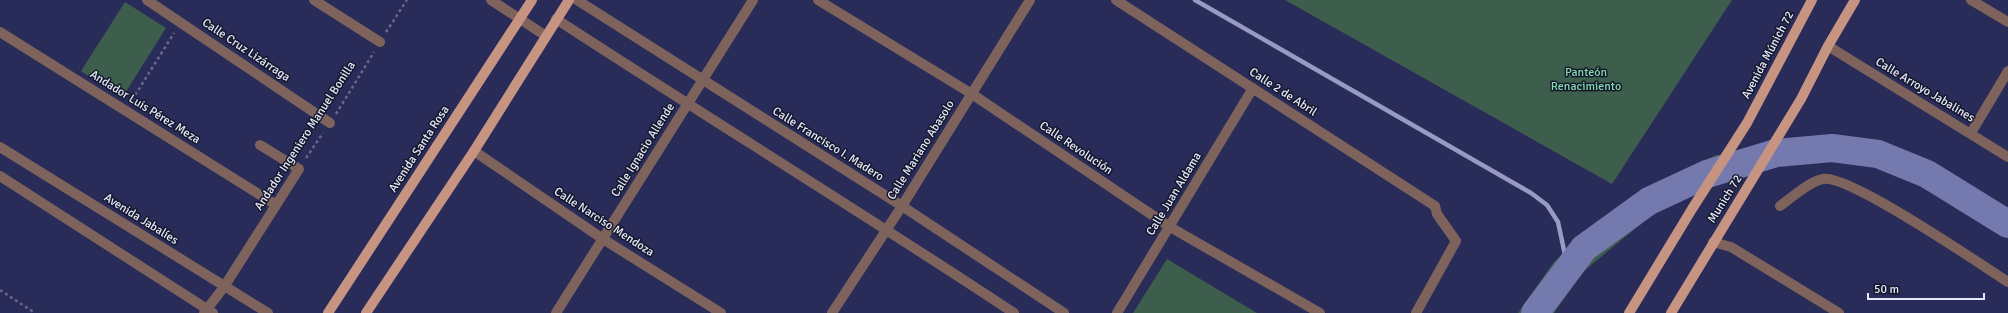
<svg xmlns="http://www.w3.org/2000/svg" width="2008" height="313" font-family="Signika,sans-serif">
  <rect width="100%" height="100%" fill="#292b59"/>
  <path fill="#3d5e4c" d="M 1285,0 L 1732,0 L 1612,184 Z
    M 125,2 L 166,28 L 122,98 L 81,71 Z
    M 1776,153 L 1720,184 L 1660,208 L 1584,271 L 1554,313 L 1518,313 L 1554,262 L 1595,223 L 1654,185 L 1716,155 Z
    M 1167,259 L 1257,313 L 1133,313 Z"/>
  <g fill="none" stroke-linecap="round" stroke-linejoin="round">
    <path stroke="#969ac5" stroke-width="4.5" d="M 1195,0 L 1531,193 L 1547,205 L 1558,222 L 1568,269"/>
    <path stroke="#7479ae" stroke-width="28" d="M 1535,313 L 1584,248 L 1649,201 L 1707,174 L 1776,153 L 1832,148 L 1878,154 L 1927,174 L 2008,224"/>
    <path stroke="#66688d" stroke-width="2.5" stroke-dasharray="3 3" stroke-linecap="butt" d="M 386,32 L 407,0
      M 132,100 L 174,33
      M 336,114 L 374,52
      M 306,158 L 323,133
      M 0,290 L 35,313"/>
    <path stroke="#7d635b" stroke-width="10" d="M 147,0 L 330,123
      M 314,0 L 380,42
      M 491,0 L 546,36
      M 577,0 L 902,206 L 1064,313
      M 818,0 L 972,94 L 1170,227 L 1320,313
      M 1116,0 L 1435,206 L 1437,214 L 1456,241 L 1416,313
      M 1971,0 L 2008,22
      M 556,19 C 708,118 863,213 1014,313
      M 0,32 L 276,205
      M 1828,46 L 2008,157
      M 1971,133 L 2008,71
      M 0,147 L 268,313
      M 474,151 L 603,239 L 721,313
      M 0,176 L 213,313
      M 1780,206 C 1791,198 1810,181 1823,179 C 1849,174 1980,264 2008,282
      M 1713,242 L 1731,247 L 1839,313
      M 204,313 L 224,287 L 299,169 L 260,145
      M 556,313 L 753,0
      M 832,313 L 902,206 L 1030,0
      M 1117,313 L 1253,88"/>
    <path stroke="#c89482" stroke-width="10" d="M 328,313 L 532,0
      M 366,313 L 474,151 L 569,0
      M 1629,313 L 1692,209 L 1747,123 L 1812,0
      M 1671,313 L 1801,99 L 1828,46 L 1855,0"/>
  </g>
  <g text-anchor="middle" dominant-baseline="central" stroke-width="3" stroke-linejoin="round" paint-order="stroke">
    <g font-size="12" fill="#e6e8fa" stroke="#15172b">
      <text transform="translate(246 50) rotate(34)">Calle Cruz Lizárraga</text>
      <text transform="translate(1768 55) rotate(-62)">Avenida Múnich 72</text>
      <text transform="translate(1925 90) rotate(31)">Calle Arroyo Jabalines</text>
      <text transform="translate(1283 92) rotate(33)">Calle 2 de Abril</text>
      <text transform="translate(145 107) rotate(32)">Andador Luis Pérez Meza</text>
      <text transform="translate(305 136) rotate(-57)">Andador Ingeniero Manuel Bonilla</text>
      <text transform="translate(828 144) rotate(32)">Calle Francisco I. Madero</text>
      <text transform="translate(1076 148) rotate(34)">Calle Revolución</text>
      <text transform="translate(419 149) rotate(-57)">Avenida Santa Rosa</text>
      <text transform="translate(643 150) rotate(-58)">Calle Ignacio Allende</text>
      <text transform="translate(921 150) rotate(-58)">Calle Mariano Abasolo</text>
      <text transform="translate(1174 194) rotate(-59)">Calle Juan Aldama</text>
      <text transform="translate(1725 199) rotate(-58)">Munich 72</text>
      <text transform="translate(141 219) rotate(32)">Avenida Jabalíes</text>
      <text transform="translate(604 222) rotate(33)">Calle Narciso Mendoza</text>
    </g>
    <g font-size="12" fill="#84ddad" stroke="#15172b">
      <text x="1586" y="72">Panteón<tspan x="1586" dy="14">Renacimiento</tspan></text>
    </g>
  </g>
  <path d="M1868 293v6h116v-6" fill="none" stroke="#e6e8fa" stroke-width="2"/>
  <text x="1874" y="293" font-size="12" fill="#e6e8fa" stroke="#15172b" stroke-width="3" paint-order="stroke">50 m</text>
</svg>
